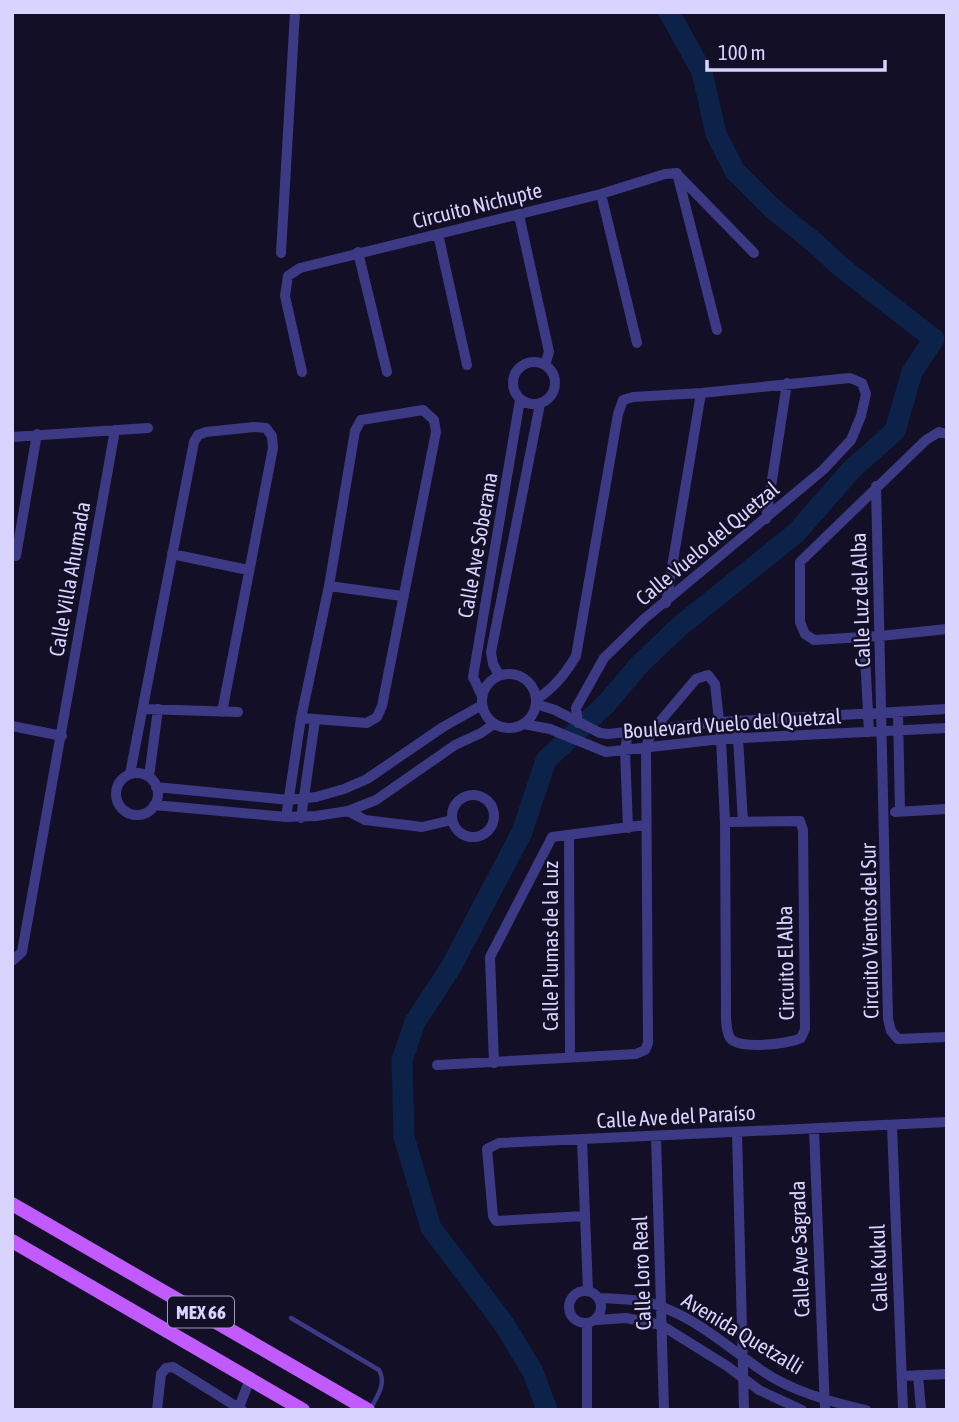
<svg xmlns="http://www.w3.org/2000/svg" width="959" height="1422" font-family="'Asap Condensed',sans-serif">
  <rect width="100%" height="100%" fill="#130f26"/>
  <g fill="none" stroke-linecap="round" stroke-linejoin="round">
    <path stroke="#0c2248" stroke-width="21" d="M 547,1410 L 533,1372 L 504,1324 L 431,1228 L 404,1137 L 402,1060 L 415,1022 L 451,967 L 522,832 L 546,760 L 606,704 L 641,663 L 680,626 L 796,533 L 852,469 L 895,431 L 912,372 L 934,339 L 841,267 L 816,244 L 772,208 L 735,171 L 716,134 L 702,72 L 669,12"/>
    <path stroke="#3d3a85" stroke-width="4.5" d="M 291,1318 L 379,1370 C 387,1384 377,1396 370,1410"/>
    <path stroke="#3d3a85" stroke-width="10" d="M 677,173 L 717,330
      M 677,174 L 754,253
      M 601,194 L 637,343
      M 519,215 L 549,352 L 545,365
      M 438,234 L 467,365
      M 358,252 L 387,372
      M 281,253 L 295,12
      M513 383a21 21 0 1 1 42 0a21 21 0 1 1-42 0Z
      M 302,372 L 285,296 L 288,276 L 300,268 L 601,194 L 665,174 L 677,173
      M 947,434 L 939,432 L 926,440 L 800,562 L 800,622 L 805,634 L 814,640 L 880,636 L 947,629
      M 12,437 L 148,428
      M 876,486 L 888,1019 L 891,1031 L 898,1039 L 947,1037
      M 766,519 L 787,383
      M 172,554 L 248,570
      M 16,556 L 37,434
      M 329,586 L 402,596
      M 666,603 L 701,393
      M 864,636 L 869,732
      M482 701a27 27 0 1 1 54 0a27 27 0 1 1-54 0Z
      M 499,675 L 493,664 L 491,652 L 540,404
      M 482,696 L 473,677 L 520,400
      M 537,699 C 555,687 565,674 576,656 L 618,414 L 623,400 L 633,397 L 701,393 L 850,378 L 862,383 L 866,394 L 861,416 L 851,440 L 823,470 L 644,619 L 604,658 L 576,708 L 578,723
      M 536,704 L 555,710 L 600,733 L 608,734 L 719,722 L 947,709
      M 144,709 L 238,712
      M 898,713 L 900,811
      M 737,721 L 743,822
      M 524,724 L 550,729 L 606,752 L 721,739 L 947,728
      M 12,726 L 62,736
      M116 794a21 21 0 1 1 42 0a21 21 0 1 1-42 0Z
      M 130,774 L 194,442 L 198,435 L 206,432 L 254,427 L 266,428 L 272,436 L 273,448 L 222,712
      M 149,777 L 158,709
      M 156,787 L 289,800 L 316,797 L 344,789 L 367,779 L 443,727 L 482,705
      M452 816a21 21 0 1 1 42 0a21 21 0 1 1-42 0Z
      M 154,805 L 286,817 L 316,816 L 348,811 L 376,800 L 455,745 L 481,733 L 494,724
      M 348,811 L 365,820 L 422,827 L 452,820
      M 895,812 L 947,809
      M 286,817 L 301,718 L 329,586 L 355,431 L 361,420 L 423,410 L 434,420 L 436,432 L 382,706 L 377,717 L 367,723 L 301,718
      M 301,818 L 315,720
      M 628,828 L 625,750 L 628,733
      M 569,836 L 570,1057
      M 12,961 L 22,952 L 115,430
      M 494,1063 L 490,957 L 552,837 L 645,825
      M 437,1065 L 636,1054 L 645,1050 L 648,1043 L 646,747 L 652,731 L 696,679 L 708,675 L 715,684 L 721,739 L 725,822 L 726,1004 C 726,1014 725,1029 730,1038 C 738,1050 789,1044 801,1038 L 805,1029 L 803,830 L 800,821 L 725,822
      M 892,1125 L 903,1410
      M 814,1129 L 825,1410
      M 737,1132 L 744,1410
      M 656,1136 L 664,1410
      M 582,1139 L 588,1291
      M 585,1216 L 496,1221 L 493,1216 L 487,1149 L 499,1143 L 947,1122
      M569 1307a16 16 0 1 1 32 0a16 16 0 1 1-32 0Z
      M 599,1298 C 620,1299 642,1299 662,1307 C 700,1321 729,1348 761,1370 C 791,1391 831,1402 866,1410
      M 596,1320 L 626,1318 L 661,1325 L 727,1366 L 759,1390 L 802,1410
      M 587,1324 L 587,1410
      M 918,1375 L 921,1410
      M 902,1376 L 947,1374
      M 157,1410 L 161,1374 L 166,1368 L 173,1367 L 242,1410
      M 238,1410 L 250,1379"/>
    <path stroke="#c25bff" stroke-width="14" d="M 12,1204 L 368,1410
      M 12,1241 L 303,1410"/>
  </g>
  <g text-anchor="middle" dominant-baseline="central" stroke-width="5" stroke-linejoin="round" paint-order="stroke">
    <rect fill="#130f26" stroke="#9e99be" stroke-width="2" x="168" y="1296.5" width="66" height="31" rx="5"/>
    <g font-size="19" font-weight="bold" fill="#d9d4ff">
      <text x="201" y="1312">MEX 66</text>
    </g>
    <g font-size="21" fill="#d9d4ff" stroke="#130f26">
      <text transform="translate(477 205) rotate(-14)">Circuito Nichupte</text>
      <text transform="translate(707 543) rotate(-40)">Calle Vuelo del Quetzal</text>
      <text transform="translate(477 545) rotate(-80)">Calle Ave Soberana</text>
      <text transform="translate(69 579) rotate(-80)">Calle Villa Ahumada</text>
      <text transform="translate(860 600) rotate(-92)">Calle Luz del Alba</text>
      <text transform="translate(732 723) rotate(-4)">Boulevard Vuelo del Quetzal</text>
      <text transform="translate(869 931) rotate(-91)">Circuito Vientos del Sur</text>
      <text transform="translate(550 946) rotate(-90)">Calle Plumas de la Luz</text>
      <text transform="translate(785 963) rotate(-91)">Circuito El Alba</text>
      <text transform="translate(676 1116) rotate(-3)">Calle Ave del Paraíso</text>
      <text transform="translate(799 1249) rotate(-92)">Calle Ave Sagrada</text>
      <text transform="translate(878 1268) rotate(-92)">Calle Kukul</text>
      <text transform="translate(641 1273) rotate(-92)">Calle Loro Real</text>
      <text transform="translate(743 1333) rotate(31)">Avenida Quetzalli</text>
    </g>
  </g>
  <rect width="959" height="1422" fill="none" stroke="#d9d4ff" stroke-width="28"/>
  <path d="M707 60v10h178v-10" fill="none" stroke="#d9d4ff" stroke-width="3.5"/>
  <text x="718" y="60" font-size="21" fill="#d9d4ff" stroke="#130f26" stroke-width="5" paint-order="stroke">100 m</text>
</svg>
